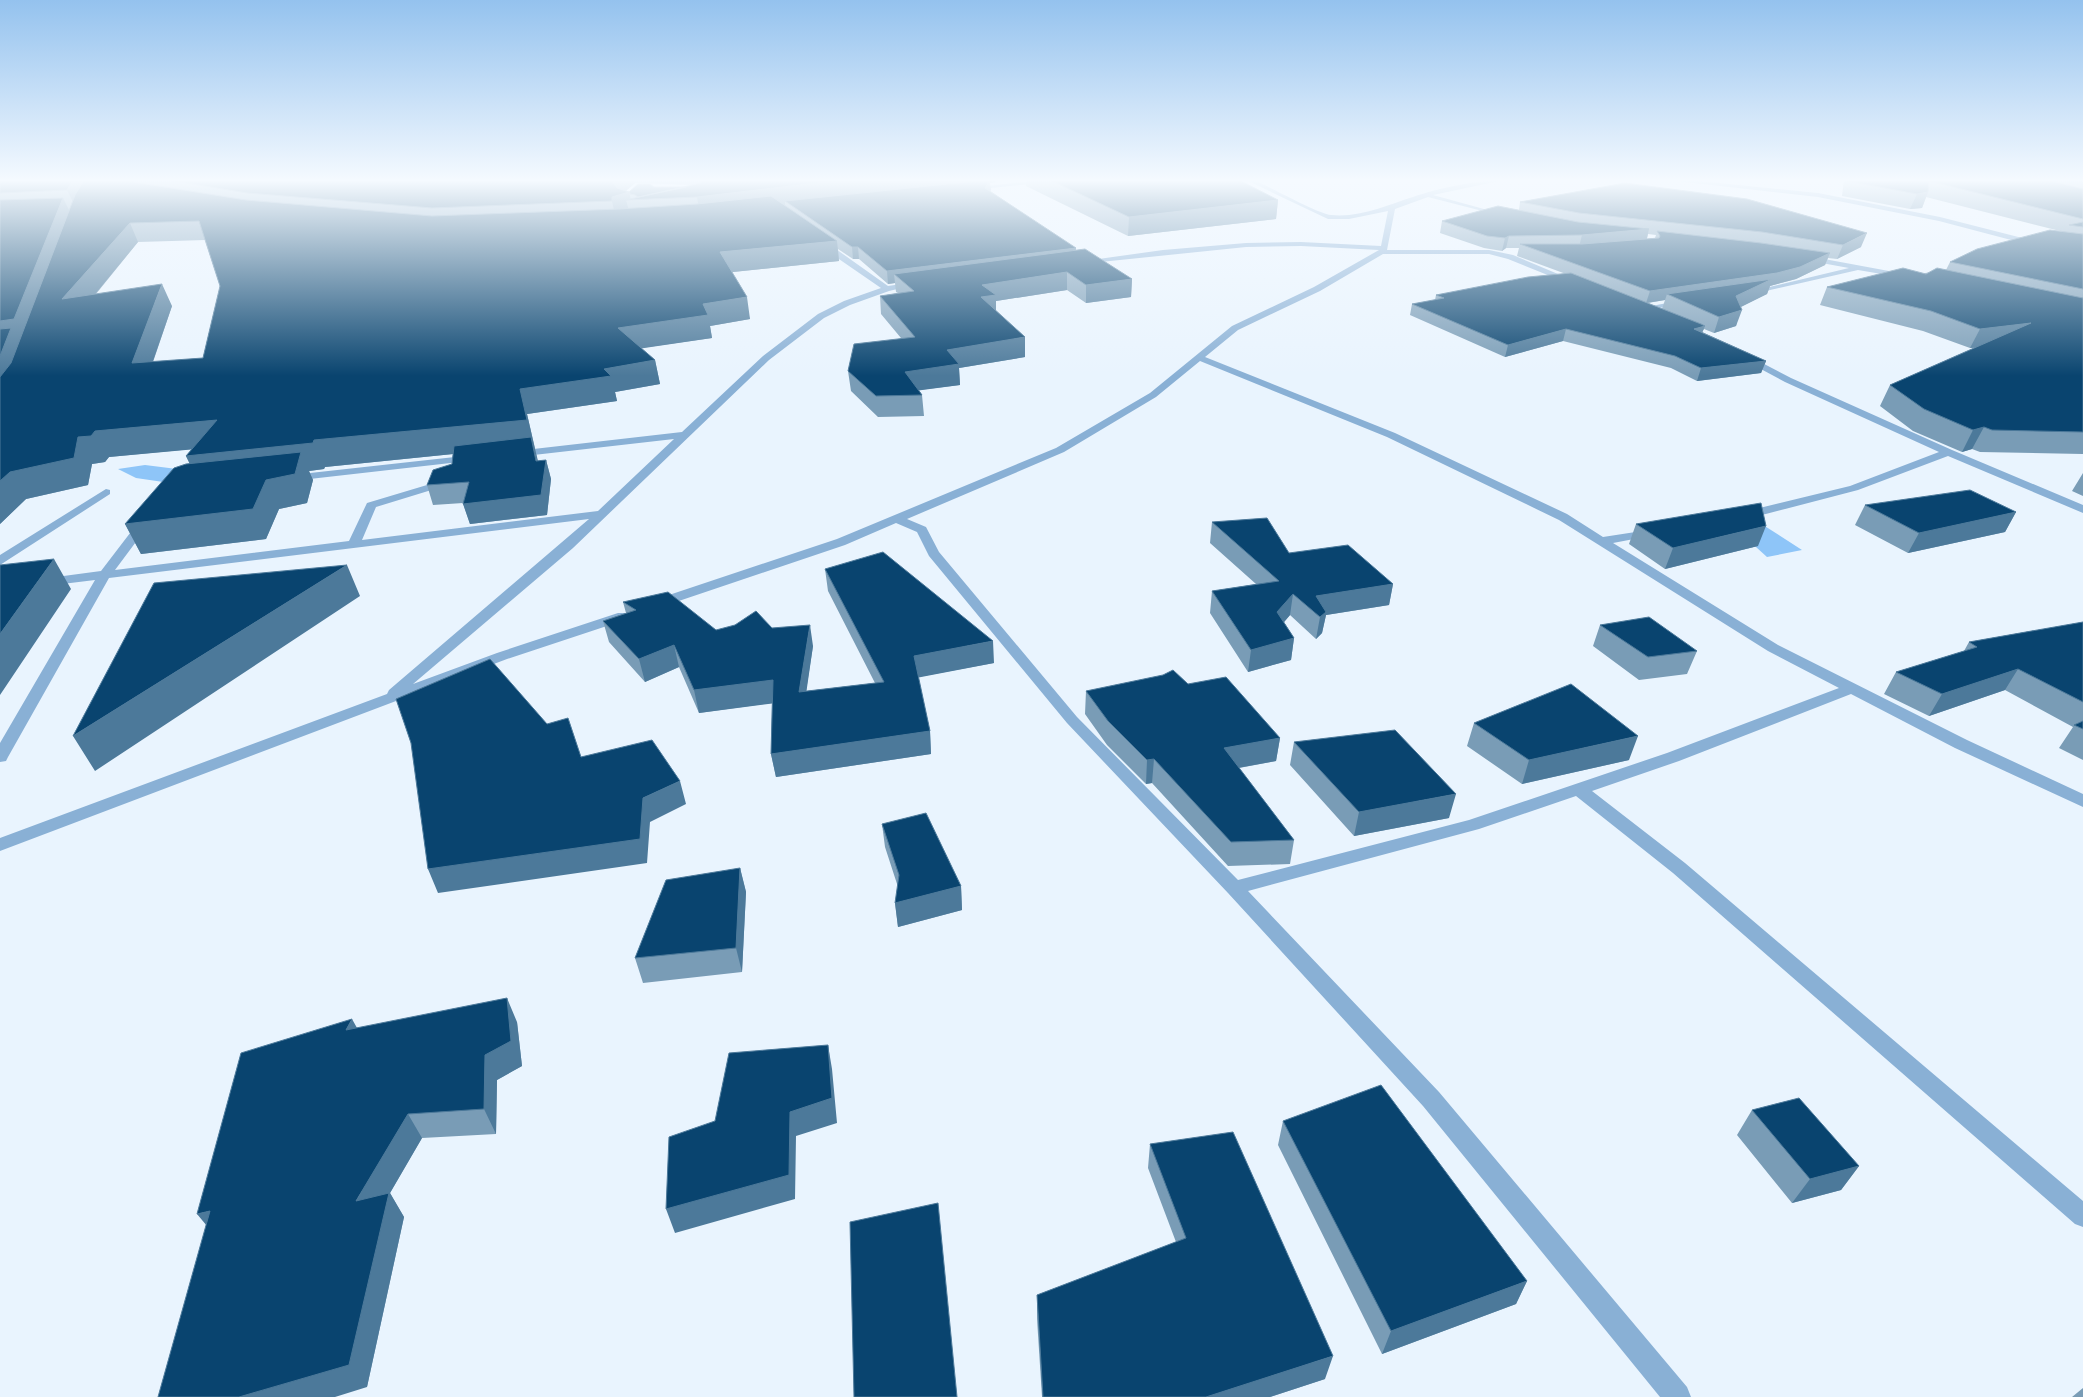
<svg xmlns="http://www.w3.org/2000/svg" width="2083" height="1397" font-family="Signika,sans-serif">
  <rect width="100%" height="100%" fill="#e9f4fe"/>
  <path fill="#8ec5f8" d="M 145,465 L 177,469 L 177,484 L 136,478 L 118,469 Z
    M 1760,523 L 1802,550 L 1767,557 L 1735,528 Z"/>
  <g fill="none" stroke-linecap="round" stroke-linejoin="round">
    <path fill="#89b0d5" fill-rule="evenodd" d="M 1041,180 L 1068,180 L 972,190 L 969,188 Z
      M 1246,180 L 1254,180 C 1270,187 1318,214 1331,215 C 1360,218 1387,205 1413,197 C 1439,188 1477,180 1504,180 L 1433,195 L 1502,214 L 1502,216 L 1428,197 L 1395,209 L 1387,250 L 1489,250 L 1513,255 L 1577,282 L 1570,284 L 1508,259 L 1489,254 L 1383,254 L 1320,291 L 1238,330 L 1205,357 L 1395,433 L 1567,514 L 1603,537 L 1655,529 L 1657,532 L 1655,535 L 1613,543 L 1778,645 L 1967,740 L 2083,794 L 2083,807 L 1955,748 L 1851,694 L 1679,761 L 1592,791 L 1685,863 L 2083,1201 L 2083,1227 L 2075,1224 L 1673,873 L 1576,796 L 1479,829 L 1248,891 L 1439,1092 L 1687,1387 L 1691,1397 L 1660,1397 L 1423,1106 L 1228,893 L 1067,723 L 929,556 L 917,532 L 896,523 L 845,545 L 661,607 L 651,607 L 649,604 L 651,601 L 837,539 L 1056,448 L 1150,393 L 1232,326 L 1314,287 L 1379,250 L 1301,246 L 1246,247 L 1081,264 L 1077,262 L 1163,250 L 1246,243 L 1301,242 L 1381,246 L 1388,211 L 1349,219 L 1328,219 ZM 1200,361 L 1387,437 L 1559,520 L 1768,651 L 1839,688 L 1667,753 L 1469,820 L 1238,880 L 1077,717 L 939,552 L 926,527 L 907,519 L 1064,452 L 1156,397 Z
      M 1667,180 L 1690,180 L 1818,193 L 1940,217 L 2038,242 L 2034,244 L 2015,241 L 1939,221 L 1818,197 Z
      M 820,242 L 826,242 L 888,286 L 914,282 L 918,284 L 889,291 L 850,305 L 824,318 L 769,360 L 573,548 L 413,684 L 497,653 L 618,613 L 628,613 L 630,616 L 628,619 L 507,659 L 0,851 L 0,838 L 387,694 L 389,690 L 589,519 L 109,578 L 8,757 L 6,761 L 0,762 L 0,743 L 95,580 L 46,586 L 41,585 L 40,582 L 41,579 L 101,571 L 140,520 L 144,519 L 150,523 L 115,570 L 349,541 L 367,503 L 447,479 L 453,482 L 451,484 L 376,507 L 362,540 L 598,511 L 674,439 L 516,457 L 511,454 L 516,451 L 682,432 L 763,356 L 818,314 L 844,301 L 881,288 L 820,246 Z
      M 1808,256 L 1905,274 L 1909,276 L 1905,278 L 1858,270 L 1748,295 L 1744,293 L 1849,268 L 1805,260 L 1805,256 Z
      M 1683,300 L 1686,300 L 1686,304 L 1645,310 L 1641,308 Z
      M 1747,355 L 1791,378 L 1952,450 L 2083,505 L 2083,513 L 1948,456 L 1858,490 L 1743,520 L 1739,519 L 1739,513 L 1850,486 L 1939,452 L 1785,382 L 1744,360 L 1742,358 Z
      M 473,455 L 477,456 L 477,460 L 292,481 L 286,478 L 292,475 Z
      M 106,489 L 110,490 L 110,494 L 0,565 L 0,555 Z"/>
  </g>
  <path fill="#799cb6" fill-rule="evenodd" d="M 0,180 L 996,180 L 995,182 L 990,183 L 990,191 L 1076,250 L 1132,279 L 1131,297 L 1086,303 L 1067,290 L 996,301 L 996,311 L 1025,357 L 959,368 L 960,385 L 919,390 L 922,395 L 924,416 L 878,417 L 851,391 L 848,371 L 901,338 L 881,314 L 880,296 L 898,293 L 896,292 L 895,283 L 888,284 L 859,259 L 853,259 L 838,249 L 839,261 L 732,272 L 750,319 L 710,326 L 712,338 L 641,348 L 655,360 L 660,384 L 615,392 L 617,401 L 527,414 L 538,461 L 546,460 L 551,479 L 547,515 L 470,524 L 463,503 L 433,505 L 427,485 L 452,464 L 453,454 L 325,467 L 324,469 L 309,471 L 313,480 L 307,503 L 279,509 L 266,539 L 141,554 L 125,524 L 190,464 L 186,456 L 192,449 L 109,457 L 105,462 L 92,464 L 88,485 L 26,499 L 0,524 ZM 635,183 L 694,185 L 686,187 L 654,187 L 629,192 L 626,191 ZM 205,240 L 220,286 L 203,358 L 153,362 L 172,306 L 96,294 L 138,242 Z
    M 1026,180 L 1239,180 L 1278,200 L 1276,219 L 1128,236 L 1026,186 Z
    M 1844,180 L 2083,180 L 2083,454 L 1980,452 L 1972,449 L 1962,452 L 1913,431 L 1880,406 L 1890,385 L 1974,348 L 1970,348 L 1923,331 L 1820,305 L 1827,287 L 1946,270 L 1950,262 L 2064,232 L 1926,197 L 1922,208 L 1910,209 L 1842,196 Z
    M 1625,183 L 1861,247 L 1837,259 L 1828,258 L 1825,265 L 1796,279 L 1770,286 L 1767,294 L 1740,307 L 1736,326 L 1714,333 L 1704,329 L 1702,332 L 1766,361 L 1761,373 L 1697,381 L 1671,368 L 1563,341 L 1505,357 L 1410,315 L 1412,304 L 1435,300 L 1436,295 L 1566,274 L 1517,256 L 1519,248 L 1506,248 L 1502,251 L 1484,248 L 1440,233 L 1442,221 L 1519,210 L 1520,202 ZM 1648,234 L 1656,235 L 1655,238 L 1647,239 ZM 1665,300 L 1662,309 L 1648,303 Z
    M 2083,473 L 2083,496 L 2072,491 Z
    M 1865,505 L 2016,512 L 2005,532 L 1908,553 L 1855,525 Z
    M 1212,522 L 1289,553 L 1393,584 L 1389,605 L 1326,615 L 1322,633 L 1316,639 L 1290,615 L 1284,622 L 1294,638 L 1291,660 L 1248,672 L 1210,613 L 1212,591 L 1256,584 L 1210,543 Z
    M 1636,524 L 1758,546 L 1665,569 L 1629,544 Z
    M 825,569 L 994,663 L 918,677 L 930,731 L 931,754 L 776,777 L 771,754 L 772,703 L 699,713 L 679,667 L 645,682 L 609,642 L 603,621 L 626,613 L 623,602 L 716,630 L 772,628 L 813,646 L 806,691 L 875,683 L 828,591 Z
    M 2083,622 L 2083,760 L 2059,748 L 2073,727 L 2005,690 L 1929,716 L 1884,694 L 1896,672 L 1964,651 L 1969,642 Z
    M 1600,625 L 1697,651 L 1687,674 L 1639,680 L 1593,646 Z
    M 1188,684 L 1280,738 L 1276,761 L 1239,768 L 1294,840 L 1290,864 L 1228,866 L 1152,783 L 1146,784 L 1107,745 L 1085,714 L 1086,691 Z
    M 1474,723 L 1629,760 L 1522,784 L 1467,746 Z
    M 1294,742 L 1449,818 L 1354,836 L 1290,765 Z
    M 882,824 L 961,886 L 962,910 L 898,927 L 895,903 L 898,887 L 885,847 Z
    M 740,868 L 746,892 L 742,972 L 643,983 L 635,958 Z
    M 517,1022 L 522,1066 L 497,1080 L 496,1134 L 422,1138 L 390,1193 L 404,1217 L 367,1387 L 357,1028 Z
    M 1752,1110 L 1859,1166 L 1841,1190 L 1792,1203 L 1737,1135 Z
    M 1283,1121 L 1527,1281 L 1516,1304 L 1382,1354 L 1278,1145 Z
    M 1150,1144 L 1325,1379 L 1270,1397 L 1042,1397 L 1037,1319 L 1037,1295 L 1176,1242 L 1148,1168 Z
    M 2083,1388 L 2083,1397 L 2072,1397 Z"/>
  <path fill="#4c799a" d="M 73,180 L 83,180 L 87,188 L 76,208 L 67,190 Z
    M 614,180 L 634,180 L 635,183 L 622,194 L 629,192 L 631,200 L 626,200 L 629,211 L 616,219 L 612,201 L 612,181 Z
    M 842,180 L 996,180 L 995,182 L 990,183 L 991,190 L 986,199 L 785,201 L 785,205 L 700,215 L 697,197 Z
    M 1928,192 L 1922,208 L 1910,209 L 1917,194 Z
    M 63,198 L 72,216 L 0,400 L 0,321 Z
    M 1278,200 L 1276,219 L 1128,236 L 1129,217 Z
    M 130,223 L 138,242 L 73,321 L 62,299 Z
    M 1649,229 L 1646,242 L 1579,247 L 1582,235 Z
    M 1867,233 L 1861,247 L 1837,259 L 1843,245 Z
    M 1509,236 L 1506,248 L 1502,251 L 1505,238 Z
    M 837,241 L 839,261 L 724,273 L 720,252 Z
    M 852,247 L 858,247 L 859,259 L 853,259 Z
    M 1076,248 L 1075,260 L 894,274 L 895,283 L 888,284 L 887,271 Z
    M 1830,253 L 1825,265 L 1796,279 L 1770,286 L 1767,294 L 1731,312 L 1667,294 L 1665,300 L 1646,303 L 1650,291 Z
    M 1067,272 L 1067,290 L 996,301 L 996,313 L 981,297 L 982,285 Z
    M 1132,279 L 1131,297 L 1086,303 L 1086,285 Z
    M 162,284 L 172,306 L 144,387 L 132,363 Z
    M 747,297 L 750,319 L 710,326 L 712,338 L 624,351 L 618,328 L 703,304 Z
    M 1742,310 L 1736,326 L 1714,333 L 1719,317 Z
    M 2031,323 L 2021,342 L 1970,348 L 1980,329 Z
    M 1705,326 L 1700,338 L 1694,329 Z
    M 1566,329 L 1563,341 L 1505,357 L 1508,345 Z
    M 1025,337 L 1025,357 L 959,368 L 960,385 L 907,392 L 905,372 L 947,350 Z
    M 655,360 L 660,384 L 615,392 L 617,401 L 527,414 L 542,480 L 533,446 L 325,467 L 324,469 L 309,471 L 313,480 L 307,503 L 279,509 L 266,539 L 141,554 L 125,524 L 199,483 L 186,456 L 314,440 L 520,389 L 604,369 Z
    M 1766,361 L 1761,373 L 1697,381 L 1701,368 Z
    M 217,420 L 229,446 L 109,457 L 105,462 L 92,464 L 88,485 L 26,499 L 0,524 L 0,481 L 10,472 L 78,437 L 95,431 Z
    M 1984,427 L 1972,449 L 1962,452 L 1973,430 Z
    M 546,460 L 551,479 L 547,515 L 470,524 L 463,504 Z
    M 2016,512 L 2005,532 L 1908,553 L 1919,533 Z
    M 1766,526 L 1758,546 L 1665,569 L 1673,548 Z
    M 54,559 L 71,589 L 0,695 L 0,634 Z
    M 347,565 L 360,596 L 95,771 L 73,736 Z
    M 1393,584 L 1389,605 L 1326,615 L 1322,633 L 1316,639 L 1320,617 L 1316,596 Z
    M 1293,594 L 1290,615 L 1274,634 L 1277,612 Z
    M 810,625 L 813,646 L 803,715 L 799,692 Z
    M 1294,638 L 1291,660 L 1248,672 L 1251,650 Z
    M 993,641 L 994,663 L 916,678 L 914,656 Z
    M 674,645 L 679,667 L 645,682 L 639,659 Z
    M 2018,669 L 2005,690 L 1929,716 L 1942,694 Z
    M 773,680 L 776,703 L 699,713 L 694,690 Z
    M 930,731 L 931,754 L 776,777 L 771,754 Z
    M 1638,736 L 1629,760 L 1522,784 L 1529,760 Z
    M 1280,738 L 1276,761 L 1221,771 L 1224,748 Z
    M 1154,759 L 1152,783 L 1146,784 L 1147,760 Z
    M 680,781 L 686,804 L 650,822 L 647,863 L 438,893 L 428,869 L 643,798 Z
    M 1456,794 L 1449,818 L 1354,836 L 1359,812 Z
    M 740,868 L 746,892 L 742,972 L 736,948 Z
    M 961,886 L 962,910 L 898,927 L 895,903 Z
    M 507,998 L 517,1022 L 522,1066 L 497,1080 L 496,1134 L 484,1109 L 485,1055 Z
    M 352,1019 L 366,1044 L 346,1030 Z
    M 828,1045 L 832,1069 L 837,1123 L 796,1136 L 795,1199 L 675,1233 L 666,1209 L 790,1112 Z
    M 408,1114 L 422,1138 L 390,1193 L 404,1217 L 367,1387 L 335,1397 L 239,1397 Z
    M 1859,1166 L 1841,1190 L 1792,1203 L 1810,1179 Z
    M 210,1211 L 217,1238 L 197,1214 Z
    M 1527,1281 L 1516,1304 L 1382,1354 L 1391,1331 Z
    M 1333,1356 L 1325,1379 L 1270,1397 L 1206,1397 Z"/>
  <path fill="#09446f" stroke="#4c799a" fill-rule="evenodd" d="M 0,180 L 73,180 L 67,190 L 0,193 Z
    M 84,180 L 121,180 L 246,200 L 432,216 L 619,209 L 697,204 L 771,196 L 837,241 L 720,252 L 747,297 L 703,304 L 708,315 L 618,328 L 655,360 L 604,369 L 611,376 L 520,389 L 527,420 L 314,440 L 313,443 L 186,456 L 217,420 L 95,431 L 91,436 L 78,437 L 74,458 L 10,472 L 0,481 L 0,377 L 11,363 L 75,195 ZM 199,221 L 220,286 L 203,358 L 132,363 L 162,284 L 62,299 L 130,223 Z
    M 168,180 L 614,180 L 612,181 L 617,188 L 629,192 L 612,197 L 612,201 L 432,208 L 247,193 Z
    M 701,180 L 842,180 L 697,197 L 626,200 L 701,183 Z
    M 986,180 L 990,180 L 985,188 L 1076,248 L 887,271 L 858,247 L 852,247 L 785,201 Z
    M 1050,180 L 1239,180 L 1278,200 L 1129,217 Z
    M 1848,180 L 2048,180 L 2083,189 L 2083,219 L 1929,181 L 1928,192 L 1917,194 L 1847,181 Z
    M 1625,183 L 1747,199 L 1867,233 L 1843,245 L 1762,232 L 1579,213 L 1520,202 Z
    M 638,184 L 650,184 L 654,187 L 686,187 L 638,197 L 635,195 L 630,194 L 629,192 Z
    M 63,198 L 14,319 L 0,321 L 0,200 Z
    M 1498,206 L 1578,222 L 1649,229 L 1582,235 L 1509,236 L 1505,238 L 1487,236 L 1442,221 Z
    M 2083,222 L 2083,227 L 2069,225 Z
    M 2050,230 L 2083,234 L 2083,289 L 1950,262 L 1977,249 Z
    M 1657,231 L 1761,243 L 1830,253 L 1800,267 L 1777,273 L 1650,291 L 1520,244 L 1582,244 L 1659,238 L 1660,236 Z
    M 1085,249 L 1132,279 L 1086,285 L 1067,272 L 982,285 L 996,295 L 981,297 L 1025,337 L 947,350 L 959,364 L 905,372 L 922,395 L 876,396 L 848,371 L 854,344 L 915,337 L 880,296 L 914,291 L 894,274 Z
    M 1903,268 L 1926,274 L 1937,268 L 2083,298 L 2083,432 L 1992,430 L 1984,427 L 1973,430 L 1924,409 L 1890,385 L 2031,323 L 1980,329 L 1931,311 L 1827,287 Z
    M 1571,273 L 1701,324 L 1705,326 L 1694,329 L 1766,361 L 1701,368 L 1675,356 L 1566,329 L 1508,345 L 1412,304 L 1444,298 L 1436,295 L 1528,277 Z
    M 1772,279 L 1736,296 L 1742,310 L 1719,317 L 1667,294 Z
    M 11,328 L 0,356 L 0,329 Z
    M 531,437 L 536,461 L 546,460 L 541,495 L 463,504 L 469,482 L 427,485 L 433,470 L 452,464 L 454,446 Z
    M 301,452 L 295,474 L 266,480 L 253,509 L 125,524 L 174,468 L 186,464 Z
    M 1970,490 L 2016,512 L 1919,533 L 1865,505 Z
    M 1761,503 L 1766,526 L 1673,548 L 1636,524 Z
    M 1267,518 L 1289,553 L 1348,545 L 1393,584 L 1316,596 L 1326,612 L 1320,617 L 1293,594 L 1277,612 L 1294,638 L 1251,650 L 1212,591 L 1279,581 L 1212,522 Z
    M 883,552 L 993,641 L 914,656 L 930,731 L 771,754 L 773,680 L 694,690 L 674,645 L 639,659 L 603,621 L 636,610 L 623,602 L 668,592 L 716,630 L 735,625 L 756,611 L 772,628 L 810,625 L 799,692 L 884,682 L 825,569 Z
    M 54,559 L 0,634 L 0,565 Z
    M 347,565 L 73,736 L 154,583 Z
    M 1649,617 L 1697,651 L 1648,657 L 1600,625 Z
    M 2083,622 L 2083,702 L 2018,669 L 1942,694 L 1896,672 L 1977,647 L 1969,642 Z
    M 490,659 L 547,724 L 568,718 L 581,757 L 652,740 L 680,781 L 643,798 L 640,839 L 428,869 L 411,743 L 396,699 Z
    M 1173,670 L 1188,684 L 1226,677 L 1280,738 L 1224,748 L 1294,840 L 1231,842 L 1154,759 L 1147,760 L 1108,721 L 1086,691 L 1163,675 Z
    M 1571,684 L 1638,736 L 1529,760 L 1474,723 Z
    M 2083,721 L 2083,729 L 2074,725 Z
    M 1395,730 L 1456,794 L 1359,812 L 1294,742 Z
    M 926,813 L 961,886 L 895,903 L 899,875 L 882,824 Z
    M 740,868 L 736,948 L 635,958 L 666,880 Z
    M 507,998 L 511,1041 L 485,1055 L 484,1109 L 408,1114 L 356,1201 L 389,1193 L 349,1365 L 239,1397 L 158,1397 L 210,1211 L 197,1214 L 241,1053 L 352,1019 L 346,1030 Z
    M 828,1045 L 832,1098 L 790,1112 L 789,1175 L 666,1209 L 669,1137 L 715,1121 L 729,1053 Z
    M 1381,1085 L 1527,1281 L 1391,1331 L 1283,1121 Z
    M 1799,1098 L 1859,1166 L 1810,1179 L 1752,1110 Z
    M 1233,1132 L 1333,1356 L 1206,1397 L 1043,1397 L 1037,1295 L 1186,1238 L 1150,1144 Z
    M 938,1203 L 957,1397 L 854,1397 L 850,1222 Z"/>
  <linearGradient id="sky" x2="0" y2="1"><stop stop-color="#94c2ee"/><stop offset="0.48" stop-color="#f5faff"/><stop offset="1" stop-color="#f5faff" stop-opacity="0"/></linearGradient>
  <rect width="2083" height="376" fill="url(#sky)"/>
</svg>
